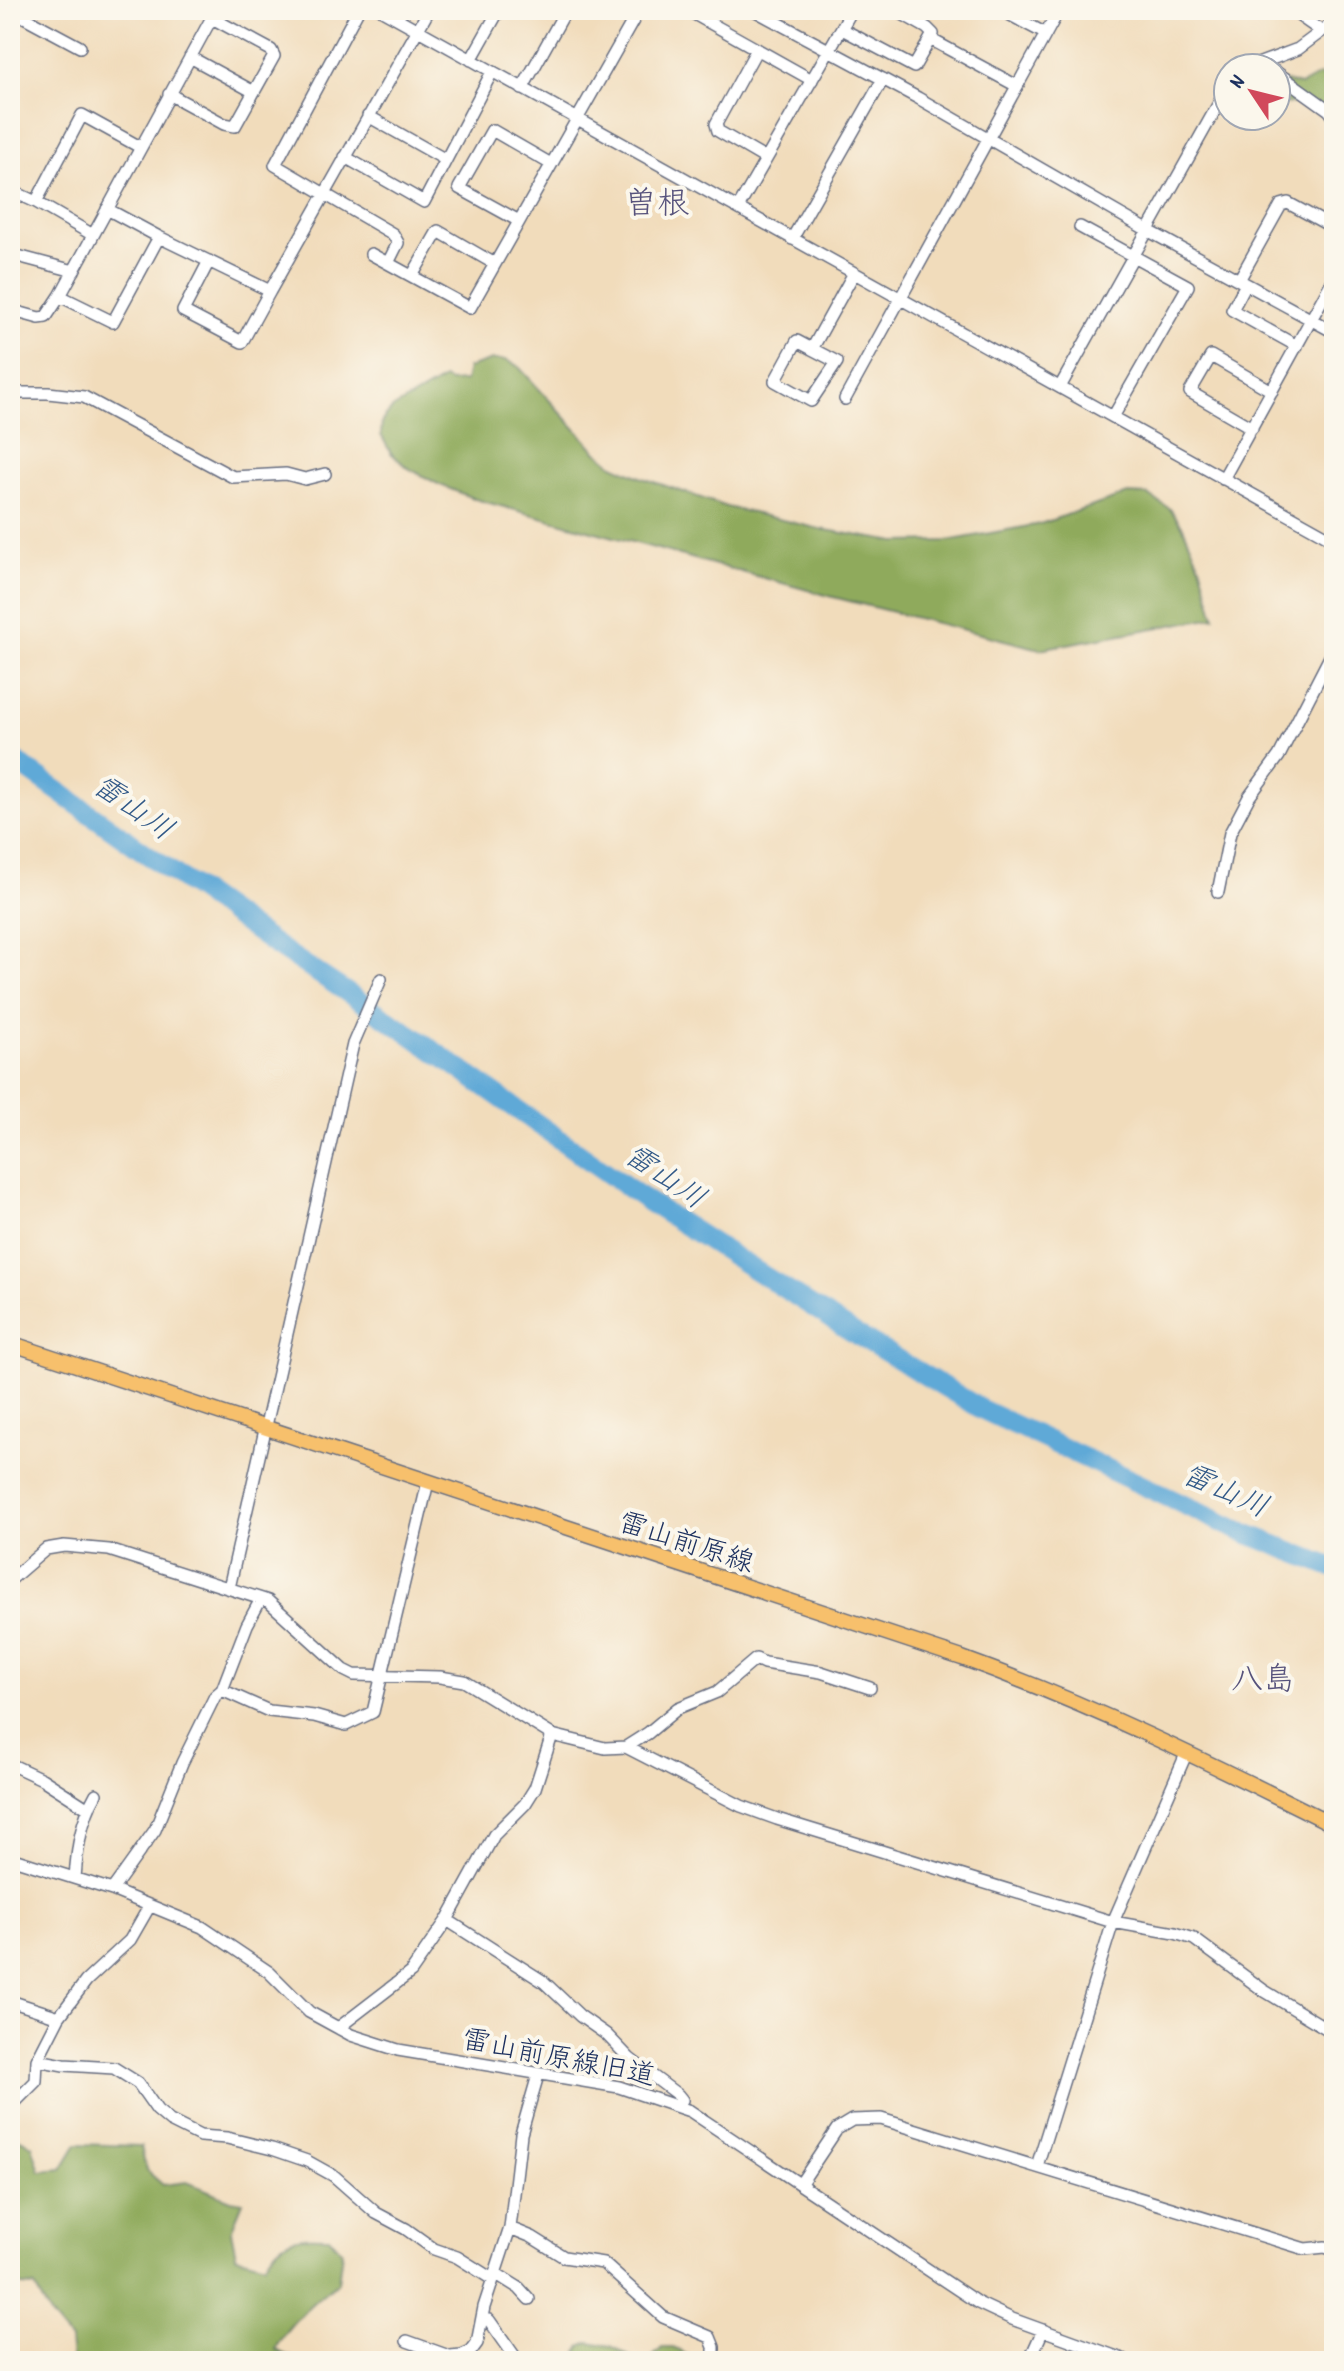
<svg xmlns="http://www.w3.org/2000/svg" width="1344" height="2371" font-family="Dekko,'Klee One',sans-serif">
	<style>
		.forest { fill: #8faa5c; stroke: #556c5d; stroke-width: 2 }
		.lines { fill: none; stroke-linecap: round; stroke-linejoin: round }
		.river { stroke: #5fa9d7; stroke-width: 20 }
		.minor-casing { stroke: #666c7f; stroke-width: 14 }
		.major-casing { stroke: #666c7f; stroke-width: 17 }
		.minor { stroke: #fff; stroke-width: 11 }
		.major { stroke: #f7c06c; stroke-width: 14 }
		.labels { text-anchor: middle; stroke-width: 8; stroke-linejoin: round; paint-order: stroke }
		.street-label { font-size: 28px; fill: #1b2f5e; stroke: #fbf7ec }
		.water-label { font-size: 30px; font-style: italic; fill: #335a88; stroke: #fbf7ec }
		.quarter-label { font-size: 32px; fill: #57537c; stroke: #fbf7ec }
	</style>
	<rect width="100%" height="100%" fill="#fbf7ec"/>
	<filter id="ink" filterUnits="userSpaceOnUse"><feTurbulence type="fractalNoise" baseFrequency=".0125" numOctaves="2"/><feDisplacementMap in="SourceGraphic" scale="16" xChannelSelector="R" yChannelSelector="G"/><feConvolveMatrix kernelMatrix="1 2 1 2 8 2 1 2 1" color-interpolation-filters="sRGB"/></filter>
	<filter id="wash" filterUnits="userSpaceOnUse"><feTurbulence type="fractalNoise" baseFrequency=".006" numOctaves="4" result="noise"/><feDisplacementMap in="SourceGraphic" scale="32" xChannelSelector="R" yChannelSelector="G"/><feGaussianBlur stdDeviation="1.8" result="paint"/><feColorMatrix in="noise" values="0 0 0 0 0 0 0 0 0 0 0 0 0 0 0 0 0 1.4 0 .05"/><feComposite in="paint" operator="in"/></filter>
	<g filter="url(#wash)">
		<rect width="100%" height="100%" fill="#f1dcbb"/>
		<path class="forest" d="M1319,75L1334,78V109L1321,106L1313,109L1298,103L1276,104V80L1301,85Z
			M492,360H506L518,366L596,451L613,465L640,477L727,507L820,529L896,542L947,541L1040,524L1128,494L1148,495L1170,509L1183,527L1201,568L1215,617L1040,649L833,597L475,499L438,484L408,468L391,453L381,435L382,421L392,409L444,379L450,382L465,381L468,368Z
			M10,2134L32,2145L40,2171L62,2169L77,2144L141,2146L146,2170L163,2185L187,2182L231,2200L243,2202L231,2231L236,2256L265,2264C283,2235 297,2236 329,2237L342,2252L338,2282C318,2297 284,2327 275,2350L300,2361H72L70,2340L51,2317L35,2287L10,2285Z
			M589,2342L611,2346L638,2361H573L581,2346Z
			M662,2348H673L700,2361H648Z"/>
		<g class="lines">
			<path class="river" d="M10,757L278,947L410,1034L647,1201L852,1332L983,1410L1233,1528L1334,1568"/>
		</g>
	</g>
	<g filter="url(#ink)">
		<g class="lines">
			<g class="minor-casing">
				<path id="minor" d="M11,10L80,47
					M358,10L275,165L393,234L398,243L388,263
					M382,10L1334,540
					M687,10L812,80
					M754,10L918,98L1149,231L1334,332
					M1001,10L1046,34
					M1291,10L1321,31
					M842,29L914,67L933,34L927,28L895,10
					M930,39L1017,86
					M757,49L716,124L718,131L766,159
					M190,57L254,92
					M471,60L499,10
					M1247,68L1298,49L1334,22
					M1276,72L1329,110L1334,117
					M522,89L566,10
					M169,94L224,124L235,126L274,56L271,50L212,18
					M368,116L446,160
					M345,157L424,202L492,72
					M10,190L36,202L82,115L140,147
					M36,202L93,235
					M738,208L852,10
					M519,221L459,188L492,130L551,164
					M1080,227L1188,286L1113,417
					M159,237L270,291L242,342L183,311L209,261
					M792,239L883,79
					M10,254L74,271
					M371,254L470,308L639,10
					M412,276L438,231L495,264
					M1239,280L1281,205L1288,203L1334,228
					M1246,284L1232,310L1297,346
					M270,291L429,10
					M60,296L113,322L159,237L107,209
					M10,310L39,318L46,317L60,296L216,10
					M812,349L837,362L811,401L775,381L797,341L812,349L854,273
					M1060,387L1228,87
					M10,393H48L84,397L233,477L286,474L305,479L325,474
					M845,399L1059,10
					M1252,428L1190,392L1211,356L1272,391
					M1223,479L1334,278
					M1218,892L1230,833L1249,797L1279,756L1334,649
					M1329,1532L1334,1522
					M10,1580L46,1549L64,1546L109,1550L268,1601L344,1670L354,1675L440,1677L464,1681L552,1735L605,1748L626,1747L648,1733L678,1708L717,1692L756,1659L764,1663L821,1672L870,1688
					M229,1588L353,1044L381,979
					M222,1690L247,1625L261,1599
					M626,1747L741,1806L777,1819L1113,1922L1175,1933L1194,1939L1263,1990L1334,2033
					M10,1764L42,1779L87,1808
					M10,1858L112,1890L202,1927L269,1972L309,2012L351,2035L398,2050L619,2087L690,2111L978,2303L1012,2319L1128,2361
					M75,1878C77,1849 81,1820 96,1794
					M112,1890L155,1830L182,1763L215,1696L222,1690L269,1711L314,1716L346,1725L373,1712L428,1482
					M447,1920L544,1982L580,2016L607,2035L630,2059L678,2095L682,2100L679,2105
					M10,2001L59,2017
					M340,2029L342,2025L411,1972L447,1920L494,1835L525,1804L535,1788L552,1735
					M37,2060L64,2065L114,2068L138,2083L157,2110L170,2121L200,2136L227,2138L272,2149L307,2161L334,2176L376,2213L406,2229L434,2249L457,2257L492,2279
					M10,2107L36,2081L37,2060L59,2017L86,1981L130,1940L149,1907
					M1037,2166L1113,1922L1187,1752
					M801,2183L837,2129L852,2120L881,2119L1305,2249L1325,2247L1334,2250
					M510,2228L532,2237L564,2257L603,2263L663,2317L710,2337L714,2347V2361
					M495,2273L519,2288L529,2299
					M483,2320H489L518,2361
					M407,2341L449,2356L462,2355L471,2351L477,2343L484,2307L510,2228L521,2134L538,2075
					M1029,2361L1043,2330"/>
			</g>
			<g class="major-casing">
				<path id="major" d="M10,1343L962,1658C1090,1704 1212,1764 1334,1825"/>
			</g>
			<use href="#minor" class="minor"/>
			<use href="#major" class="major"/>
		</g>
	</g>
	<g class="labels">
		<g class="street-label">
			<text transform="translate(687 1541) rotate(18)" y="10">雷山前原線</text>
			<text transform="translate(559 2056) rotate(11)" y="10">雷山前原線旧道</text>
		</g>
		<g class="water-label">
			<text transform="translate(134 807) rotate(35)" y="10">雷山川</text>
			<text transform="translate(666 1176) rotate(34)" y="10">雷山川</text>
			<text transform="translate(1226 1490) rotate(24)" y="10">雷山川</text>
		</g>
		<g class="quarter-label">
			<text x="657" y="213">曽根</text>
			<text x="1263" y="1689">八島</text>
		</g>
	</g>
	<rect width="1344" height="2371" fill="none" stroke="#fbf7ec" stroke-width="40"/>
	<g transform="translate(1252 92) rotate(305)"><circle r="38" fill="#fbf7ec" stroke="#a1a7b3" stroke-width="2"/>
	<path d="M0-6L14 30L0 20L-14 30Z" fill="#d1495b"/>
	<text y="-12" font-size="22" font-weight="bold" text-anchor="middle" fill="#1b2f5e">N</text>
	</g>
</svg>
